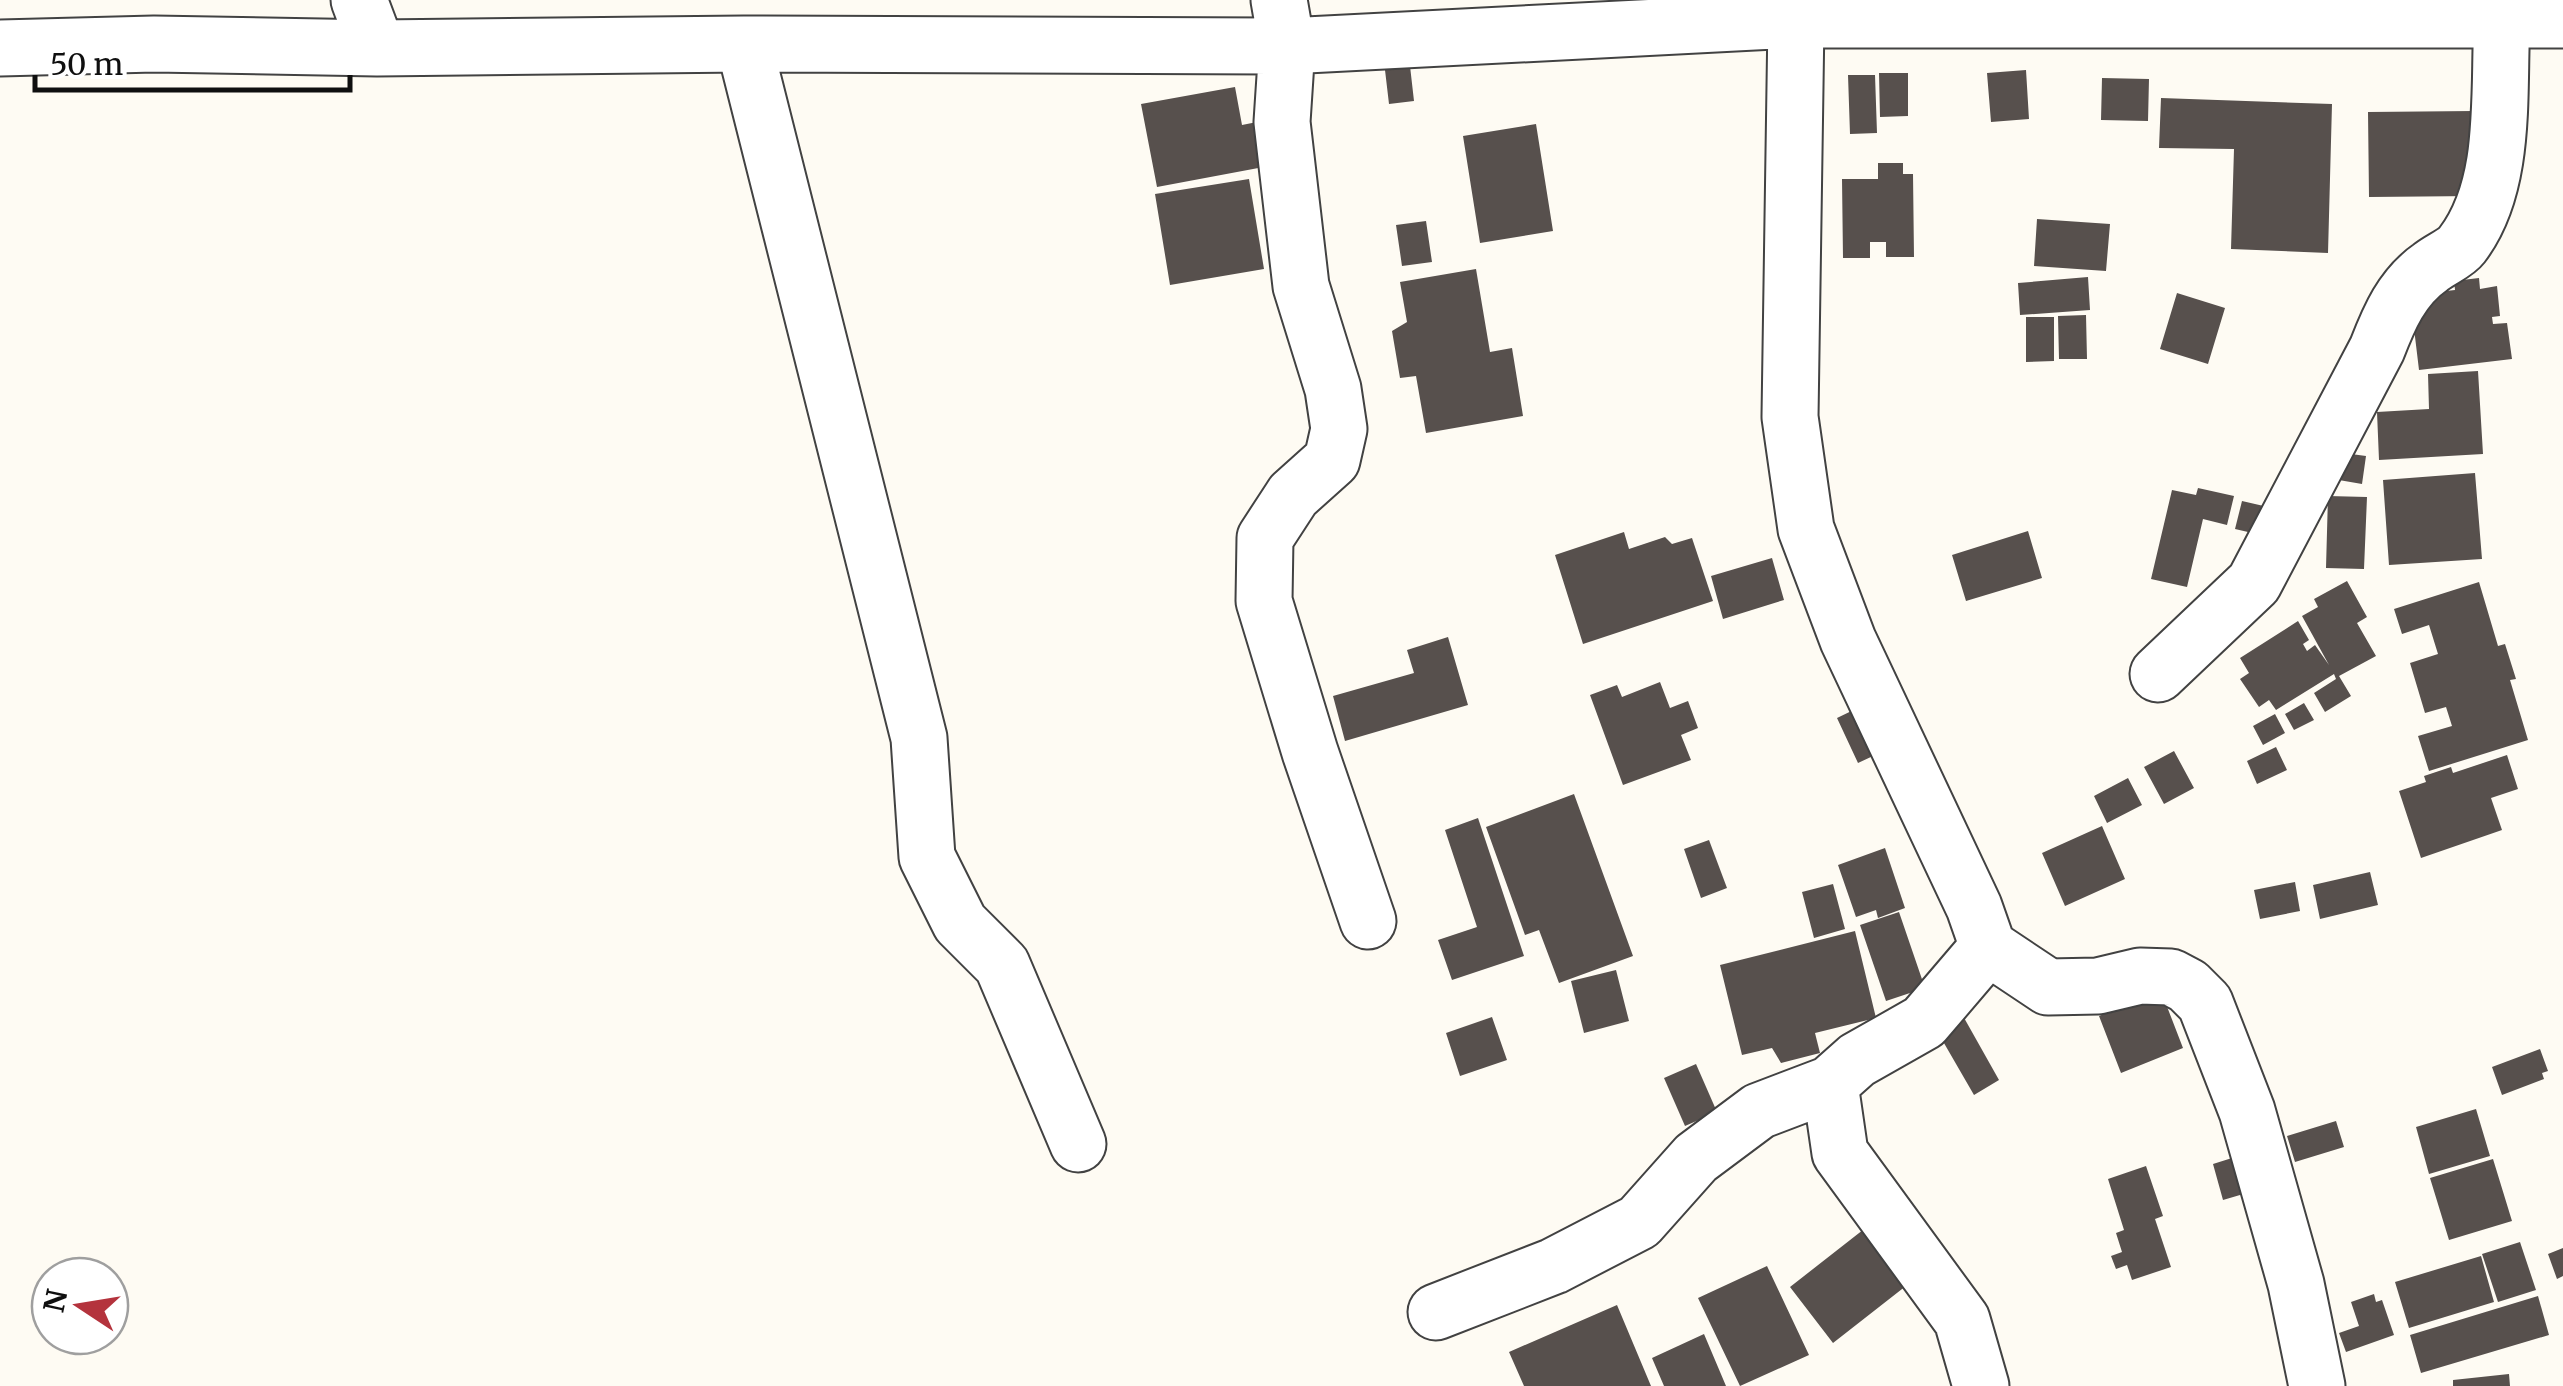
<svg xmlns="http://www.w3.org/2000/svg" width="2563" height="1386" font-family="Merriweather,serif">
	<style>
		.building { fill: #57504d }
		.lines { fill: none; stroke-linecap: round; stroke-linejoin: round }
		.minor-casing { stroke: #424242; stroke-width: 59 }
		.minor { stroke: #fff; stroke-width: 55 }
	</style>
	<rect width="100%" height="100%" fill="#fefbf3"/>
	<path class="building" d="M1410,66L1414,101L1389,104L1385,70Z
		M2026,70L2029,119L1991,122L1987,73Z
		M1879,73H1908V116L1880,117Z
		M1848,75H1875L1877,133L1850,134Z
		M2102,78L2149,79L2148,121L2101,120Z
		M1235,87L1242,125L1262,121L1269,166L1157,187L1141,104Z
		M2161,98L2332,104L2328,253L2231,249L2234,149L2159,148Z
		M2474,111L2475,196L2369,197L2368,112Z
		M1536,124L1553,231L1480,243L1463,136Z
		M1878,163H1903V174H1913L1914,257H1886V242H1870V258H1843L1842,179H1878Z
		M1249,179L1264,269L1170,285L1155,194Z
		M2037,219L2110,224L2106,271L2034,266Z
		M1426,221L1432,262L1402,266L1396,225Z
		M1476,269L1490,352L1512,348L1523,416L1426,433L1416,376L1400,378L1392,331L1407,322L1400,282Z
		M2088,277L2090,310L2020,315L2018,283Z
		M2479,278L2480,289L2497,286L2500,316L2492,317L2493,324L2507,323L2512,359L2419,370L2410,295L2455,290L2454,281Z
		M2177,293L2225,308L2208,364L2160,349Z
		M2086,315L2087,359H2059L2058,316Z
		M2026,317H2054V361L2026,362Z
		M2478,371L2483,454L2379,460L2377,412L2429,409L2428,374Z
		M2336,452L2366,456L2362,484L2333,479Z
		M2475,473L2482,559L2389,565L2383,480Z
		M2198,488L2234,496L2227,525L2203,519L2187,587L2151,579L2172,490L2196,495Z
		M2328,496L2367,497L2364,569L2326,568Z
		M2242,501L2268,507L2261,535L2235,529Z
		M2028,531L2042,578L1966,601L1952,555Z
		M1624,532L1629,549L1665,537L1672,544L1692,538L1713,601L1583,644L1555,555Z
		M1772,558L1784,600L1723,619L1711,576Z
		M2347,581L2367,617L2357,623L2376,656L2339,676L2351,696L2325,712L2314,693L2336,679L2334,674L2276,710L2269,700L2259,707L2240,679L2249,673L2240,658L2298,621L2309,640L2303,644L2307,651L2315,645L2329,665L2302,616L2318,607L2314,599Z
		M2479,582L2498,646L2505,644L2516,679L2510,680L2528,740L2429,771L2418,736L2452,726L2446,707L2425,713L2410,663L2438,654L2429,625L2402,634L2394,609Z
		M1448,637L1468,705L1345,741L1333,696L1414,673L1407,650Z
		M1660,682L1670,708L1688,701L1698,728L1681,735L1691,760L1623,785L1590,695L1617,685L1622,697Z
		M2304,703L2314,720L2294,730L2285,714Z
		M1866,704L1888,749L1858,763L1837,718Z
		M2275,714L2285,733L2263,745L2253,726Z
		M2276,747L2287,770L2257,784L2247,761Z
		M2174,751L2194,788L2164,804L2144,767Z
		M2507,755L2518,789L2491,798L2502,830L2421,858L2399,791L2426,782L2424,776L2451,767L2453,773Z
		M2128,778L2142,805L2107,823L2094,796Z
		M1574,794L1633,956L1559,983L1539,930L1525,935L1486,827Z
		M1478,818L1524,956L1452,980L1438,940L1477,927L1445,830Z
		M2102,826L2125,879L2065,906L2042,853Z
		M1709,840L1727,888L1701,898L1684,849Z
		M1885,848L1905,908L1878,918L1876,910L1856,917L1838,865Z
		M2370,872L2378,905L2320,919L2313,885Z
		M2295,882L2300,911L2260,919L2254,890Z
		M1833,884L1845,929L1814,938L1802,892Z
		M1899,912L1925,988L1886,1001L1860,925Z
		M1855,931L1876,1018L1815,1033L1820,1053L1781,1063L1772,1048L1742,1055L1720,965Z
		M1616,970L1629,1021L1584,1033L1571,981Z
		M2161,991L2183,1048L2121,1073L2099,1016Z
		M1963,1016L1999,1080L1974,1095L1937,1031Z
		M1492,1017L1507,1060L1460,1076L1446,1033Z
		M2540,1049L2548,1071L2542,1073L2544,1079L2502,1095L2492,1067Z
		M1696,1064L1717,1112L1685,1126L1664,1078Z
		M2476,1109L2490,1156L2429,1174L2416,1127Z
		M2336,1121L2344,1147L2295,1162L2287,1136Z
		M2244,1143L2257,1190L2223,1200L2213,1164L2232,1158L2228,1147Z
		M2493,1159L2512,1221L2449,1240L2430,1178Z
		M2146,1166L2163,1216L2155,1219L2171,1267L2132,1280L2127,1265L2116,1269L2111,1256L2122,1252L2116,1233L2124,1230L2108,1179Z
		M1868,1226L1911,1282L1833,1343L1790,1287Z
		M2520,1242L2536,1290L2498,1302L2482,1254Z
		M2563,1248V1276L2557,1279L2548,1254Z
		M2481,1256L2494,1302L2409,1328L2395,1282Z
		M1767,1266L1809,1355L1740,1386L1698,1298Z
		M2374,1294L2376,1302L2382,1300L2394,1335L2346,1352L2339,1333L2359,1326L2351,1302Z
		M2538,1296L2549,1335L2421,1373L2410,1335Z
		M1617,1305L1651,1386H1524L1509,1352Z
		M1704,1334L1726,1386H1664L1652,1358Z
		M2509,1374L2510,1386H2453V1380Z"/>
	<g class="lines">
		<g class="minor-casing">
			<path id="minor" d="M359,0L377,48
				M1279,0L1287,46L1282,122L1301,286L1333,389L1339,429L1332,460L1293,495L1265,538L1264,601L1310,752L1368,921
				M1796,20L1790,417L1806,529L1848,640L1974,907L1988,947L1924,1022L1857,1060L1830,1084L1840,1153L1962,1320L1981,1386
				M744,44L919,738L927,857L960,923L1002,965L1078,1144
				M0,48L154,44L377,48L744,44L1287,46L1796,20H2563
				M2158,674L2254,583L2377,349C2389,318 2402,287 2431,267C2441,259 2455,254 2462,245C2508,185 2498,92 2502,20
				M1988,947L2048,987L2098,986L2140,976L2171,977L2188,986L2205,1003L2247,1111L2296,1284L2317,1386
				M1436,1312L1554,1266L1639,1222L1696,1158L1759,1111L1830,1084"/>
		</g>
		<use href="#minor" class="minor"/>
	</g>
	<g transform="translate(80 1306) rotate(282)"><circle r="48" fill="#ffffff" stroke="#9f9f9f" stroke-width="2.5"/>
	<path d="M0-8L18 38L0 25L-18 38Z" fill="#b4333d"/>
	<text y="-15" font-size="28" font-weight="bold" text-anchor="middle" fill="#0f0f0f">N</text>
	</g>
	<path d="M35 75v15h315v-15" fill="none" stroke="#0f0f0f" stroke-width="5"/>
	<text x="50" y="75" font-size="30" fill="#0f0f0f" stroke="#ffffff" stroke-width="8" paint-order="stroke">50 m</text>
</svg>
